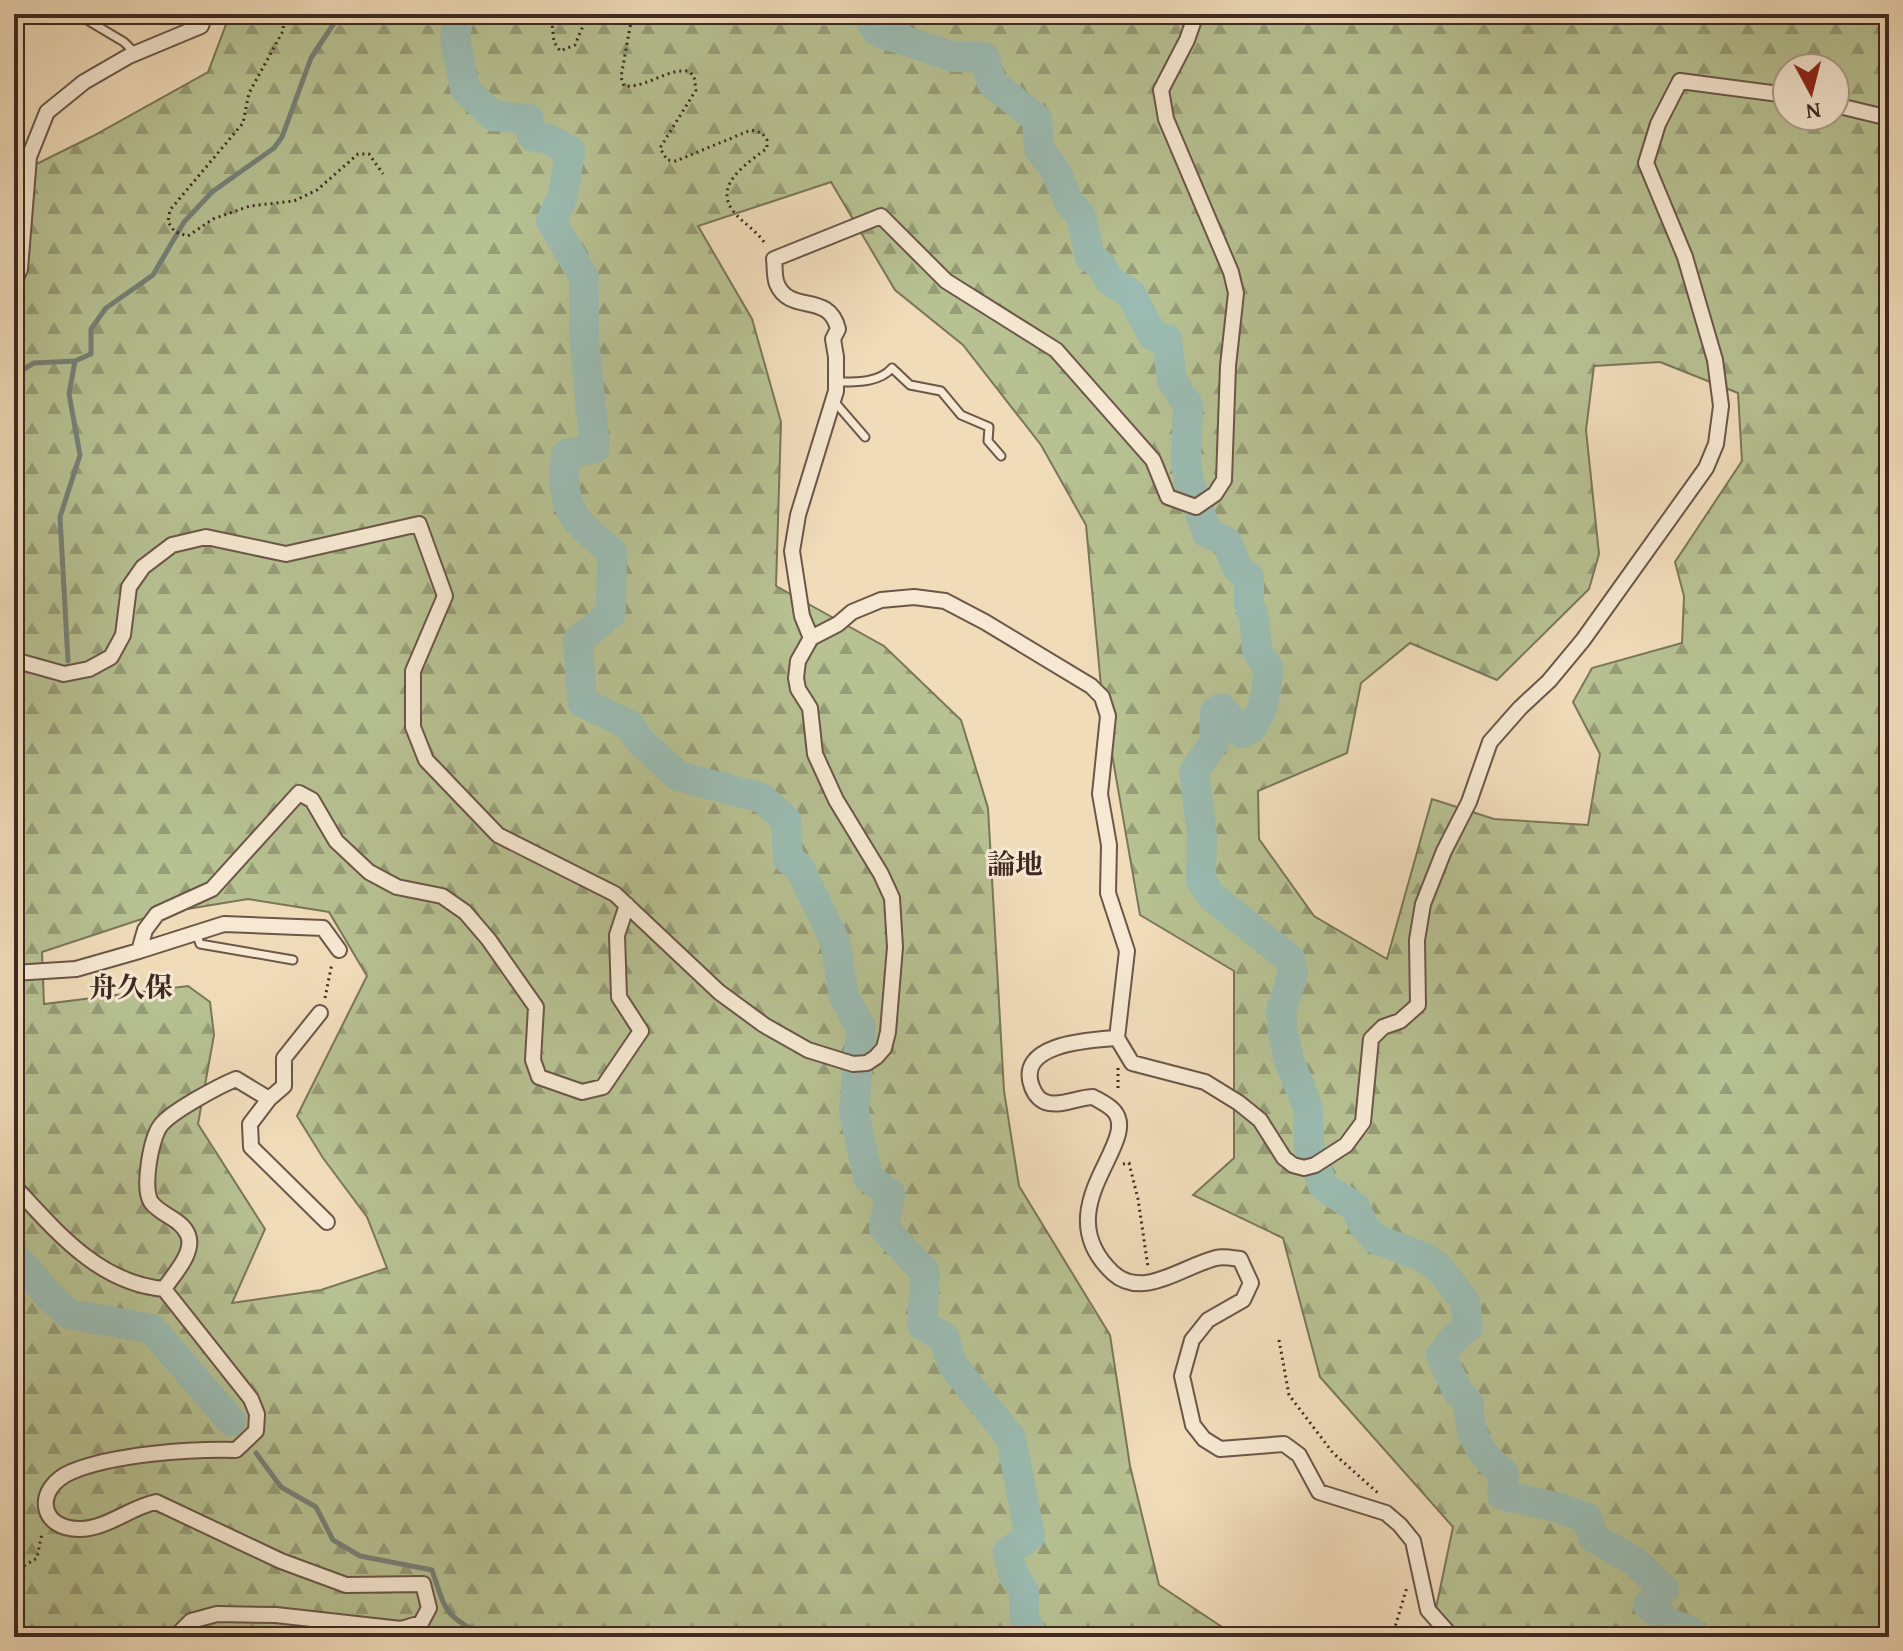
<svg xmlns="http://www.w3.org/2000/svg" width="1903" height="1651" font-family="'Gentium Book Plus','Noto Serif JP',serif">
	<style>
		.forest { fill: url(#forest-firs); stroke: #7a765a; stroke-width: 2; fill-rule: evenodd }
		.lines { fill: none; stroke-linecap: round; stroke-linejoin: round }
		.stream { stroke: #768179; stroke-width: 5 }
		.river { stroke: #9bbbb2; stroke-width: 30 }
		.service-casing { stroke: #6b5649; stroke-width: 11 }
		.minor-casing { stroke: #6b5649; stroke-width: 18 }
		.path { stroke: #3e2a23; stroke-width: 3; stroke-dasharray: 2 4; stroke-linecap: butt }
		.service { stroke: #f6e8d2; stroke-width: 7 }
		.minor { stroke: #f6e8d2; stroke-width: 14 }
		.labels { text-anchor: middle; stroke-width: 6; stroke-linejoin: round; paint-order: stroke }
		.neighbourhood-label { font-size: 28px; font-weight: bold; fill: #3e2a23; stroke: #f6e8d2 }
	</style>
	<defs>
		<pattern id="forest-firs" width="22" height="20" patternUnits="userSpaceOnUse" patternTransform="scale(2)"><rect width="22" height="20" fill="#b7c192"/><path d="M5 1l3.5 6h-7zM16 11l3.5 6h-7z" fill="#969d77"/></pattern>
	</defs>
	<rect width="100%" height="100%" fill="#f1dcba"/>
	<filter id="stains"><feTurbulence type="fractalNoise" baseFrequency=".0025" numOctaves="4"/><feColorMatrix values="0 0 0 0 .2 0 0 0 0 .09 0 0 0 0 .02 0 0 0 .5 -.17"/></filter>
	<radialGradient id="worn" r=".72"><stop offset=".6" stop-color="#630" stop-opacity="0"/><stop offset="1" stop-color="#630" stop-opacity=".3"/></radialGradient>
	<path class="forest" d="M230,14H1838L1839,16L1889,14V1637H1430L1453,1527L1320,1377L1283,1238L1193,1195L1234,1158V971L1140,915L1102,697L1086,525L1041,445L963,345L895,290L831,182L698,226L752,319L781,422L776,586L884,646L961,720L988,808L1004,1091L1019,1186L1110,1335L1130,1466L1159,1585L1237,1637H14V175L93,136L208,72ZM1787,68H1835V116H1787ZM1660,362L1738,393L1742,461L1675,562L1684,596L1682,643L1592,668L1573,702L1600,754L1588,825L1494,819L1432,799L1387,959L1314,916L1259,839L1258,791L1347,753L1361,683L1410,643L1497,680L1589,589L1599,554L1586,430L1594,366ZM248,899L329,912L367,976L297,1116L323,1158L367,1217L387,1268L321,1290L232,1303L265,1229L198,1124L214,1035L210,1002L188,986L44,1004L42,952L157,914Z"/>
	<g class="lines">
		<path class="stream" d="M14,375L34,363L75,361L91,354V329L106,308L153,275L184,222L212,192L274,148L282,137L311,58L340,14
			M68,661L60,517L80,455L69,394L75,361
			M231,1421L237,1428
			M256,1453L281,1487L316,1507L333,1540L360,1556L432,1570C447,1615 444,1614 486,1637"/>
		<path class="river" d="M459,14L455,39L465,89L493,116L529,119L532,136L548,139L570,151L563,196L551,221L584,277V338L595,448L567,454C561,472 564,500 575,517C583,530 601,541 612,552L611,613L578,641L582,702L629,725L640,741L678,776L762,798L786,820L788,859L799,867L835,941L844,996L861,1028L854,1112L868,1177L890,1194L884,1228L925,1272L922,1325L944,1337L952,1364L1011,1438L1030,1536L1008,1552L1013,1573L1024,1591V1616L1033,1637
			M871,14L870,20L878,32L954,57H984L992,83L1037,119L1039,149L1055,170L1069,202L1081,216L1090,257L1101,265L1109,280L1131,294L1153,336L1167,339L1172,381L1188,405L1186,462L1189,482L1207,533L1226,541L1238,569L1249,577V603L1254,618L1257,651L1268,667L1267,687L1262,709L1252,728L1242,733L1221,708L1215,712L1214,742L1194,772L1202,834L1201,880L1211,896L1290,959L1293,974L1281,1011L1283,1033L1289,1060L1308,1108L1309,1147L1323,1186L1355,1207L1364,1226L1376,1239L1425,1258L1439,1268L1465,1301L1468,1327L1454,1338L1441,1355L1458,1392L1469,1404C1468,1435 1481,1455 1504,1474L1502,1495L1556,1507L1587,1518L1594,1538L1634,1561L1664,1589L1648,1605L1671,1624L1689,1630L1696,1637
			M14,1255L51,1298L69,1314L152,1329L231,1421"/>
		<g class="service-casing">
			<path id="service" d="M77,14L124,42L136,54
				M837,382C856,382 879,383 892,368L910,385L941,391L961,415L989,427L988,441L1001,456
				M833,400L865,437
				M196,933L200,944L293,960"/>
		</g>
		<g class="minor-casing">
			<path id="minor" d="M1835,105L1889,118
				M14,282L20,269L29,157L47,112L84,82L129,56L201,26L205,14
				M811,638L802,616L792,551L798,515L836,391V357L833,339L838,329C829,291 790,315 777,284C774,277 775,266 774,259L881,216L946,281L1056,350L1153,460L1168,497L1196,507L1215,494L1224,480L1228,366L1236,293L1231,272L1166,119L1161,90L1187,40L1196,14
				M14,660L64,674L89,669L111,657L123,635L129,587L143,567L172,545L206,537L286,554L419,524L445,596L413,671V727L426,760L498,835L615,894L719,992L764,1025L808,1050L853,1064L867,1063L876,1057L884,1048L888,1032L895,947L892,898L881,874L836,800L815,754L810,708L798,689L796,678L798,661L811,638L838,624L852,612L881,600L914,597L945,601L985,622L1091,686L1102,697L1108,716L1100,794L1109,845L1108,893L1127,951L1117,1038
				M139,951L224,924L323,928L339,950
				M14,973L76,969L139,951L145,930L157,914L212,889L299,793L312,800L336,841L369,872L397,887L442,896L465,912L489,940L536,1007L533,1060L539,1077L582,1092L603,1087L641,1031L619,997L617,935L627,905
				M269,1099L250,1124L251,1147L327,1222
				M14,1186C56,1231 98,1283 164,1289L251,1399L257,1414L256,1431L236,1450C190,1449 113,1454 71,1472C34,1488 38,1530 81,1529C108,1528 131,1507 156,1502L281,1561L346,1585L423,1584L429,1608L421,1623L401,1629L276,1615L217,1614L191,1621L175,1637
				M164,1289C173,1275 195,1253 188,1235C182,1219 160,1215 151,1202C142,1188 151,1137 161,1125C172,1111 219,1086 236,1079L269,1099L284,1086V1058L320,1013
				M1452,1637L1428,1610L1413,1541L1400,1525L1386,1513L1319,1492L1299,1455L1284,1444L1220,1449L1204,1439L1193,1425L1182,1376L1192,1340L1208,1320L1243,1300L1251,1283L1240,1259C1232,1258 1223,1256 1216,1258C1183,1266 1143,1300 1113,1273C1044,1208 1142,1143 1114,1111C1109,1105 1100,1101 1093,1097C1079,1097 1063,1106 1049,1103C1041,1102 1035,1095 1032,1087C1015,1043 1091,1040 1117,1038L1132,1063L1205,1082L1239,1103L1260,1120L1284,1158L1293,1165L1304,1168L1315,1165L1346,1145L1363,1122L1371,1039L1383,1027L1400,1021L1418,1005L1417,940L1423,904L1444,851L1469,802L1490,742L1520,708L1549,681L1583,640L1706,468L1716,444L1721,406L1715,360L1685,257L1646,163L1658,124L1680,81L1787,95"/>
		</g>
		<path class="path" d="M284,14L283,31L249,93L243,123L170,210L168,222L175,232L188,236L213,219L250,206L294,201L317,190L358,154H369L383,174
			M551,14L554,42L560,51L575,45L588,14
			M630,14L632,16L621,77L624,86C647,88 665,69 688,71L694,76L696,90L660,148L667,160L676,161L751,130L762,133L767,140V148C751,161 715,182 731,208C740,222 757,230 766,245
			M14,133L23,127
			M325,998L332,963
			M1118,1068V1092
			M1123,1164L1129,1163L1138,1199L1148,1267
			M1279,1340L1289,1395L1333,1453L1378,1493
			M14,1581L24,1566L37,1558L42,1533
			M1392,1637L1407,1587"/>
		<use href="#service" class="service"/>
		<use href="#minor" class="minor"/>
	</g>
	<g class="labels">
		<g class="neighbourhood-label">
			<text x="1015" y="874">論地</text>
			<text x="131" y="997">舟久保</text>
		</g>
	</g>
	<rect width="1903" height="1651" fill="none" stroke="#f1dcba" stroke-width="48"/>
	<rect x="16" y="16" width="1871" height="1619" fill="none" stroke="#3e2a23" stroke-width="4"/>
	<rect x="24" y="24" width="1855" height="1603" fill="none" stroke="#3e2a23" stroke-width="2"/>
	<g transform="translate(1811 92) rotate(173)"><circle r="38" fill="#f6e8d2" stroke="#ac9c8c" stroke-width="2"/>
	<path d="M0-6L14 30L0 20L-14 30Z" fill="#8f2418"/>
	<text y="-12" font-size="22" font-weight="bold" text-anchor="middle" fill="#3e2a23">N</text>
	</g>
	<rect width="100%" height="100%" filter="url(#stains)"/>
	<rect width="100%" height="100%" fill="url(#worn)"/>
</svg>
